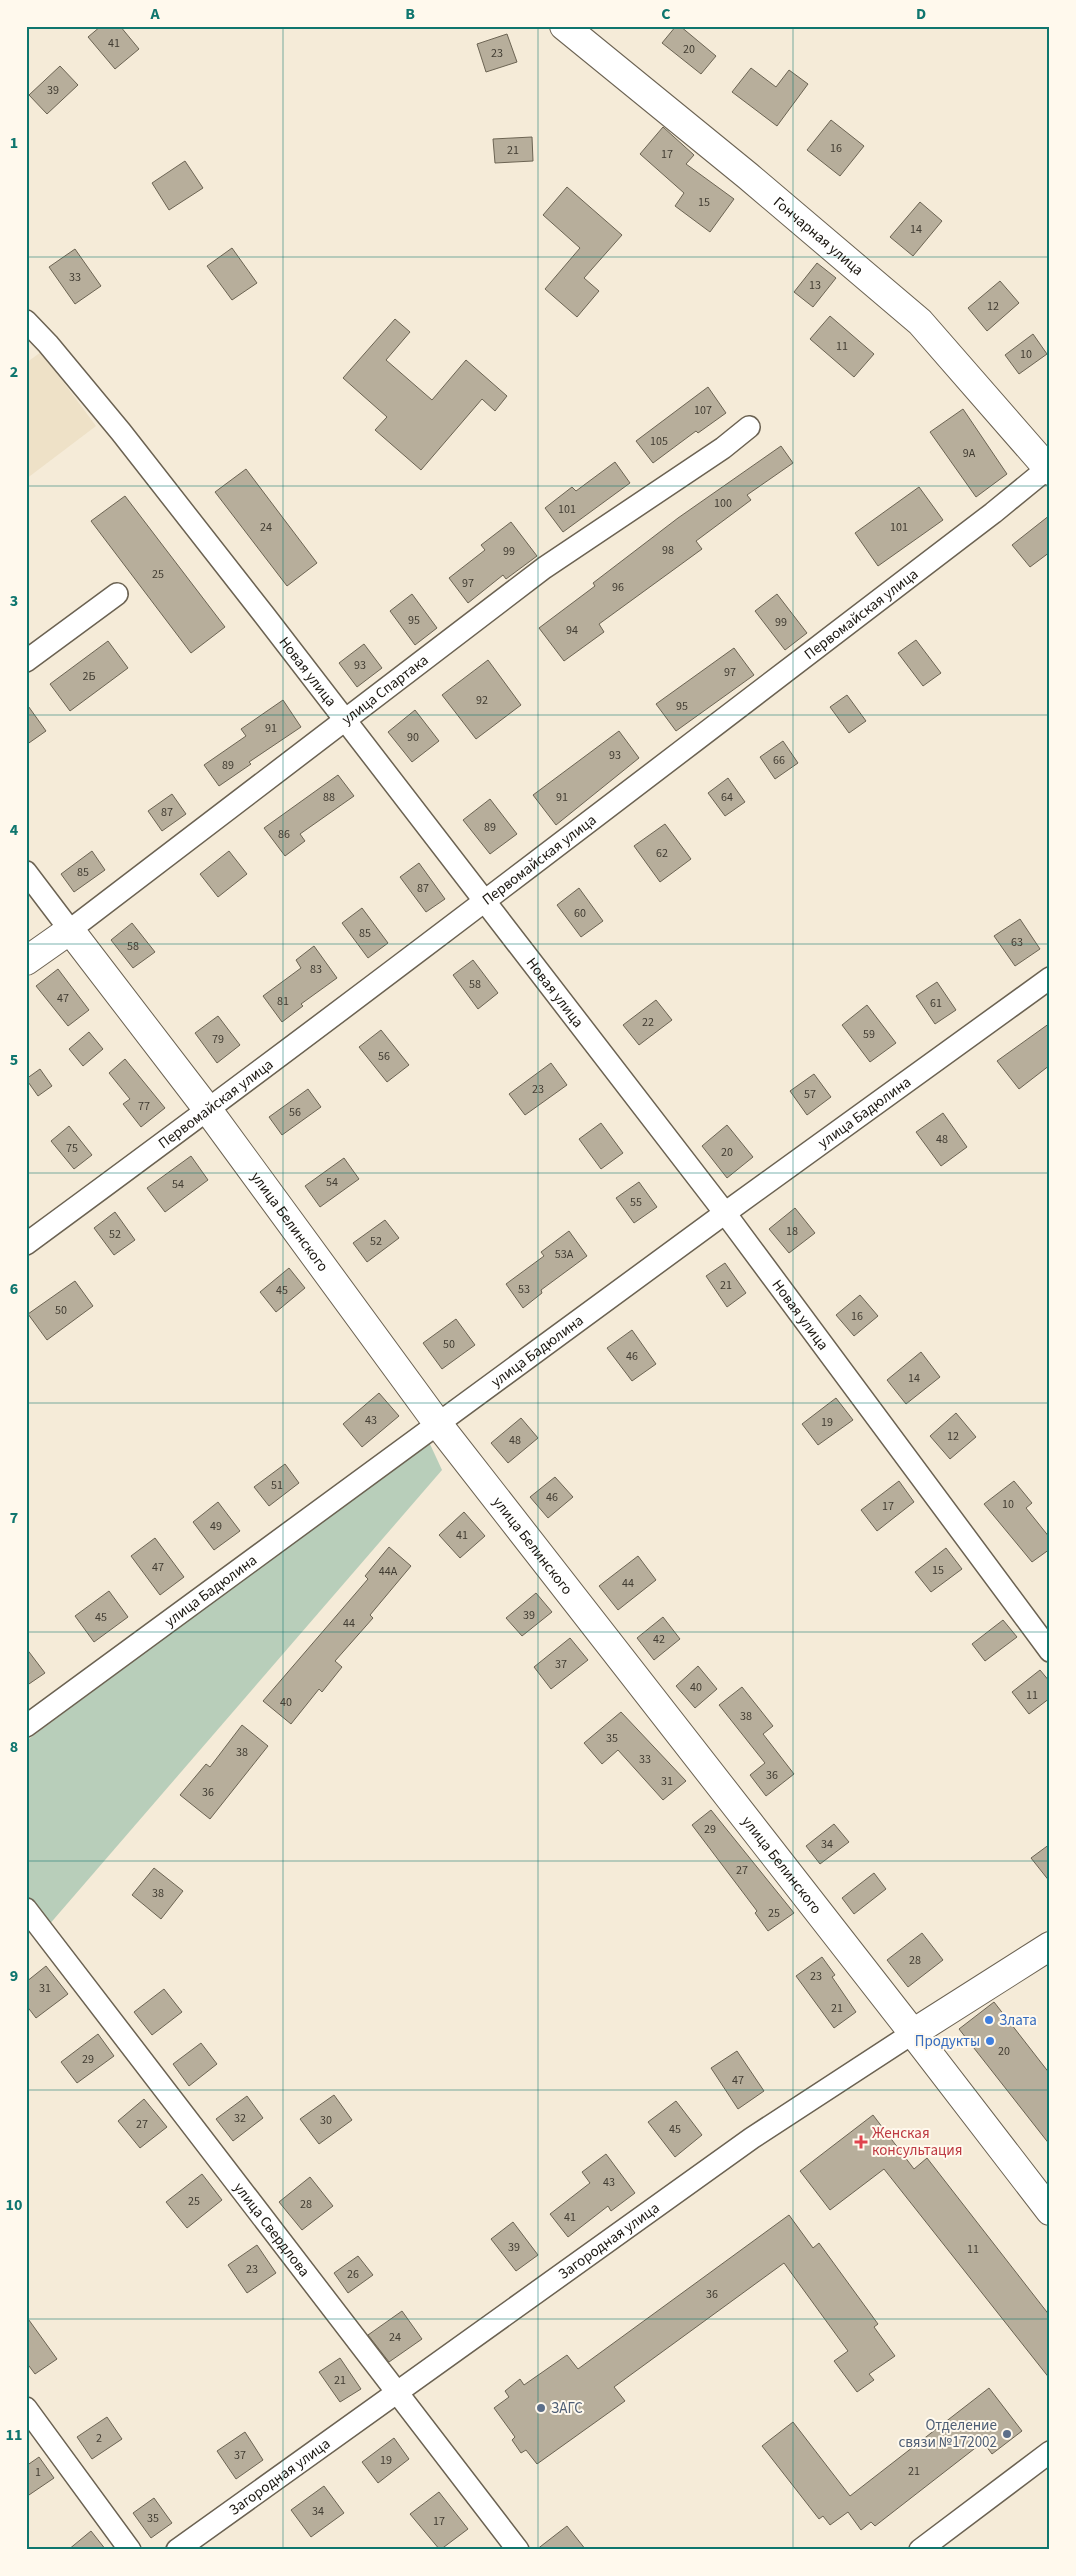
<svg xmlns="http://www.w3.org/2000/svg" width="1076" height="2576" font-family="'Source Sans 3',sans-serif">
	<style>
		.built { fill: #eee1c7 }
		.green { fill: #b8ceba }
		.building { fill: #b7ae9b; stroke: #6c6453 }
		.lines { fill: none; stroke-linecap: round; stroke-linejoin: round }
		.street-casing { stroke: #6b6252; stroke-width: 24 }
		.secondary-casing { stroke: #6b6252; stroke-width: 30 }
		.street { stroke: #fff; stroke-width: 21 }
		.secondary { stroke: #fff; stroke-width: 28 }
		.grid { fill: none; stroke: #0f766e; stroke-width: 1; stroke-opacity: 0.55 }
		.shop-dot { fill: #3f7fe0; stroke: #fff9ed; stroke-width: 2 }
		.health-dot { fill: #e0444e; stroke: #fff9ed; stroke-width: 2 }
		.service-dot { fill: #5c6f8a; stroke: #fff9ed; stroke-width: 2 }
		.labels { text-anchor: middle; stroke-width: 4; stroke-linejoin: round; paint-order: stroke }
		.number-label { font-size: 12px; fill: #423d33 }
		.street-label { font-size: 15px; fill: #1b1710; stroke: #fff9ed }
		.shop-label { font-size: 15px; fill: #366cbe; stroke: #fff9ed; text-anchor: start }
		.health-label { font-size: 15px; fill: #be3a42; stroke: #fff9ed; text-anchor: start }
		.service-label { font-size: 15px; fill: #4e5e75; stroke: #fff9ed; text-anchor: start }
		.neatline { fill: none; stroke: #0f766e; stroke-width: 2 }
		.grid-label { font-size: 16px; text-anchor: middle; font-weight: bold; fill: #0f766e }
	</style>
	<rect width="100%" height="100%" fill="#f5ebd8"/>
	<path class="built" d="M41,352L96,426L26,479V363Z"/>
	<path class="green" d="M429,1442L442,1470L48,1926L26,1896V1741Z"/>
	<path class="building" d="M101,26H120L139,49L115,69L88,37Z
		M676,26H680L716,56L701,74L662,43Z
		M507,34L517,62L486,72L477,44Z
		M60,66L78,85L47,114L29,95Z
		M751,68L776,87L789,70L808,84L777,126L732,92Z
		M831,120L864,146L840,176L807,150Z
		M663,127L694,155L686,164L734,199L710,232L675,206L684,193L640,154Z
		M532,137L533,161L495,163L493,139Z
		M185,161L203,188L169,210L152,183Z
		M567,187L622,235L584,278L599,291L577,317L545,289L580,248L543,215Z
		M920,202L942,221L913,256L890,237Z
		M232,248L257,283L232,300L207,266Z
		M75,249L101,286L75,304L49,267Z
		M817,263L836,278L813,307L794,292Z
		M1000,281L1019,303L987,331L968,308Z
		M830,316L874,354L854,377L810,339Z
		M395,319L410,332L386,360L432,400L466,360L507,396L495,411L482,399L421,470L375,430L387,417L343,378Z
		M1033,334L1047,354L1019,374L1005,355Z
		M708,387L726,413L698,433L696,431L653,463L636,441Z
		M963,409L1007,474L976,497L930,432Z
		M781,446L793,463L747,495L751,500L696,541L702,549L599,624L604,632L564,661L539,628L595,586L593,583L678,518Z
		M615,462L630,483L563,532L545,508L572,487L576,491Z
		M246,469L317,563L287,586L215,492Z
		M919,487L943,520L878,566L855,533Z
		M125,496L225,627L191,653L91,521Z
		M1050,515V552L1030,567L1012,545Z
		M511,522L537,556L506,579L503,575L468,603L449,578L485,550L481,545Z
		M412,594L437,628L415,645L390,611Z
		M777,594L807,633L785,650L755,611Z
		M916,640L941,673L923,686L898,653Z
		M108,641L128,668L70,711L50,684Z
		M364,644L382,668L357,687L339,663Z
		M734,648L754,675L676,731L656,704Z
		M488,660L521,705L476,739L442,695Z
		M847,695L866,721L849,733L830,707Z
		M283,700L301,727L249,762L251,764L219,786L204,765L246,736L241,729Z
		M26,703L46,731L26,745Z
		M415,710L439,741L412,762L388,732Z
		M619,731L639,758L556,825L533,795Z
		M783,741L798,763L775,779L760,757Z
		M338,775L354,796L300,834L305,841L285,856L264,828Z
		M728,778L745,802L725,816L708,793Z
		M172,794L186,814L162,831L148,811Z
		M490,799L517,834L490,854L463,820Z
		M665,824L691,859L660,882L634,846Z
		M92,851L105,870L74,892L61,874Z
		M229,851L247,874L218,897L200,874Z
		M419,863L445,899L426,912L400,877Z
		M579,888L603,921L581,937L557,905Z
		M362,908L388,943L368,958L342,923Z
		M1020,919L1040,949L1015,966L994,936Z
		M132,923L155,952L133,968L111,940Z
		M314,946L337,978L301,1004L303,1006L282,1022L263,996L301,968L296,960Z
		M473,960L498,993L478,1009L453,975Z
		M58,969L89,1010L68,1026L36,986Z
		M937,982L956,1010L935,1024L916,996Z
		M656,1000L672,1020L639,1045L623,1025Z
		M867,1005L896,1043L870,1062L842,1025Z
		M218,1016L240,1045L217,1063L195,1033Z
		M1050,1023V1065L1019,1089L997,1061Z
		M381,1030L409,1065L387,1082L359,1047Z
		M89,1032L103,1049L83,1066L69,1049Z
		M125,1059L165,1108L141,1127L123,1104L130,1099L109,1073Z
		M551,1063L567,1085L525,1115L509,1094Z
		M40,1069L52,1086L38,1096L26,1079Z
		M814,1074L831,1097L807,1115L790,1091Z
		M308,1089L321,1107L282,1135L269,1117Z
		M943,1113L967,1147L941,1166L916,1132Z
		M601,1123L623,1153L601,1169L579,1139Z
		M727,1125L753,1157L727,1178L702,1146Z
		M69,1126L92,1155L74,1169L51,1141Z
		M191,1156L208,1180L165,1212L147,1188Z
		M344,1158L359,1179L320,1207L305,1186Z
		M639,1182L657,1207L634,1223L616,1198Z
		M795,1208L815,1233L789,1253L769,1229Z
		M115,1212L135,1240L114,1255L94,1228Z
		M385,1220L399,1238L367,1262L353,1243Z
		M569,1231L587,1256L541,1290L542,1293L523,1308L506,1284L544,1256L541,1252Z
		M725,1263L746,1293L727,1307L706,1276Z
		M289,1268L305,1288L276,1312L260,1292Z
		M75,1281L93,1306L47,1340L28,1314Z
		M860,1295L878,1316L854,1336L836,1315Z
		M456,1319L475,1345L442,1369L423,1343Z
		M632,1330L656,1364L632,1381L607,1348Z
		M921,1352L940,1377L906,1404L887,1380Z
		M379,1393L399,1416L362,1447L343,1424Z
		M836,1398L853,1420L818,1445L802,1424Z
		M956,1413L976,1437L950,1459L930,1436Z
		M521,1418L538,1438L508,1463L491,1443Z
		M285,1464L299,1483L269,1506L254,1487Z
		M555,1477L573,1497L548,1518L530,1497Z
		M899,1481L914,1502L877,1531L861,1510Z
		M1014,1481L1032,1503L1026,1508L1050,1538V1549L1032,1562L984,1504Z
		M218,1502L240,1531L214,1550L193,1522Z
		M464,1512L485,1536L460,1558L439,1535Z
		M155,1538L184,1577L160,1595L131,1556Z
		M389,1547L411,1566L370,1615L373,1618L335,1661L342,1667L322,1692L319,1689L291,1724L263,1701L368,1579L365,1576Z
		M946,1548L962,1569L931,1592L915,1572Z
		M638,1556L656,1580L618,1610L599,1586Z
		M109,1591L128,1617L94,1642L75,1616Z
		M536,1593L552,1612L522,1636L506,1618Z
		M663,1617L680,1639L654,1660L637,1638Z
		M1003,1620L1017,1637L985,1661L972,1644Z
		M570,1638L588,1660L551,1689L534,1667Z
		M26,1648L45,1673L26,1686Z
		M698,1666L717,1689L695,1708L676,1686Z
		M1040,1670L1050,1682V1698L1029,1714L1012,1692Z
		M742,1687L773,1726L763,1734L794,1774L766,1796L750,1775L765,1763L719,1705Z
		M621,1712L686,1781L663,1800L618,1750L602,1764L584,1743Z
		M242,1725L268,1746L210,1819L180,1795L206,1764L210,1767Z
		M711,1810L794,1913L768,1931L755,1913L757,1911L692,1825Z
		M834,1824L849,1842L820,1864L806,1846Z
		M1050,1844V1882L1031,1858Z
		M154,1868L183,1891L161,1919L132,1895Z
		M874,1873L886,1889L854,1914L842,1898Z
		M922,1933L943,1960L908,1987L887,1960Z
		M822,1957L835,1975L832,1977L856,2012L834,2028L796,1976Z
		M46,1966L68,1994L36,2018L26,2005V1982Z
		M164,1989L182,2012L152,2035L134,2012Z
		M994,2002L1050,2074V2145L959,2029Z
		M98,2034L114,2056L77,2083L61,2062Z
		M201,2043L217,2064L189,2086L173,2064Z
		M737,2051L764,2091L738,2109L711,2068Z
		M334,2095L352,2120L319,2144L300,2119Z
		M247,2096L263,2118L233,2141L216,2119Z
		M144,2099L167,2127L140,2148L118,2121Z
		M676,2101L702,2135L675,2157L648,2122Z
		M873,2115L914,2169L927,2158L1050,2316V2379L884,2169L830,2210L800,2171Z
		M606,2154L635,2193L611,2211L608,2206L568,2237L550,2214L590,2183L582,2172Z
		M202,2174L222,2200L187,2228L166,2202Z
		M310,2177L333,2206L302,2230L279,2202Z
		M789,2215L813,2248L819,2243L878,2324L874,2327L895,2356L869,2374L874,2380L857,2392L834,2361L848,2351L784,2263L614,2387L625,2401L537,2464L526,2450L521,2453L512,2440L515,2437L494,2408L509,2397L505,2391L520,2379L524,2385L567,2355L578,2369Z
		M513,2222L538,2255L516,2271L491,2239Z
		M257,2245L276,2273L247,2293L228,2265Z
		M358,2256L373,2275L348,2293L334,2273Z
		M402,2311L422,2339L389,2362L368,2335Z
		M26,2316L57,2359L35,2374L26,2362Z
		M340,2358L361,2389L340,2402L319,2372Z
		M989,2388L1022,2431L992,2454L983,2442L875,2526L871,2522L861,2530L848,2512L830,2525L823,2516L819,2519L762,2446L793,2422L850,2496Z
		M107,2417L122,2439L92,2459L77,2437Z
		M245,2432L263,2460L236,2479L217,2451Z
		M394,2438L409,2459L378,2483L362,2462Z
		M39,2457L54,2478L26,2497V2466Z
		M324,2486L344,2513L311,2537L291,2510Z
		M439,2492L468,2529L440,2550L410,2514Z
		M154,2498L172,2523L151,2538L133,2513Z
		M567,2526L586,2550H536Z
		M91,2531L106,2550H68Z"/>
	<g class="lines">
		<g class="street-casing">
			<g id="street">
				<path id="s1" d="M26,321L48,344L121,432L265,616L725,1213L1050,1651"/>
				<path d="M26,661L117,594"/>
				<path id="s2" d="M26,872L70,930L544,568L723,448L749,427"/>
				<path id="s3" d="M26,1244C352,1005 672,758 993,513L1048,468"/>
				<path id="s4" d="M26,1726L725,1213L1050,978"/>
				<path id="s5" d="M26,1909L518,2550"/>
				<path d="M26,2408L130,2550"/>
				<path id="s6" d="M177,2550L752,2138L913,2033"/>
				<path d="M920,2550L1050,2452"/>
			</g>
		</g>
		<g class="secondary-casing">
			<g id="secondary">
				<path id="s7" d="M564,26L748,176L920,322L1050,471"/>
				<path id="s8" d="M26,961L70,930L208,1110L438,1424L913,2033L1050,2211"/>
				<path d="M913,2033L1050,1946"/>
			</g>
		</g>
		<use href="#street" class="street"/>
		<use href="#secondary" class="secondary"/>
	</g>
	<path class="grid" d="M283,26V2550M538,26V2550M793,26V2550M26,257H1050M26,486H1050M26,715H1050M26,944H1050M26,1173H1050M26,1403H1050M26,1632H1050M26,1861H1050M26,2090H1050M26,2319H1050"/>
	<g class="shop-dot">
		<circle cx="989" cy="2020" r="5"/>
		<circle cx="990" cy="2041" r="5"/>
	</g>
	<path class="health-dot" d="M858.5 2134.5h5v5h5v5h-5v5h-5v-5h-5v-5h5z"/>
	<g class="service-dot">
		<circle cx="541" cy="2408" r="5"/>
		<circle cx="1007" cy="2434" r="5"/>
	</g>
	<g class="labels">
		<g class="number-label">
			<text x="114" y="47">41</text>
			<text x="689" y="53">20</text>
			<text x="497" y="57">23</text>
			<text x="53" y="94">39</text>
			<text x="836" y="152">16</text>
			<text x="513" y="154">21</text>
			<text x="667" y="158">17</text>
			<text x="704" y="206">15</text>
			<text x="916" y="233">14</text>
			<text x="75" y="281">33</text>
			<text x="815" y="289">13</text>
			<text x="993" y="310">12</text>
			<text x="842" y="350">11</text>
			<text x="1026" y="358">10</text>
			<text x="703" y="414">107</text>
			<text x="659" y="445">105</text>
			<text x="969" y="457">9А</text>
			<text x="723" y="507">100</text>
			<text x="567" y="513">101</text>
			<text x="266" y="531">24</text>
			<text x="899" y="531">101</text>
			<text x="668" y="554">98</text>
			<text x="509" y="555">99</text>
			<text x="158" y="578">25</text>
			<text x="468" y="587">97</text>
			<text x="618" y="591">96</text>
			<text x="414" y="624">95</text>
			<text x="781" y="626">99</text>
			<text x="572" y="634">94</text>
			<text x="360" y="669">93</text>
			<text x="730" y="676">97</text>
			<text x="89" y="680">2Б</text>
			<text x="482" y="704">92</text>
			<text x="682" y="710">95</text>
			<text x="271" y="732">91</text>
			<text x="413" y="741">90</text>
			<text x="615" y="759">93</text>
			<text x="779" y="764">66</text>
			<text x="228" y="769">89</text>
			<text x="329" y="801">88</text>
			<text x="562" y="801">91</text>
			<text x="727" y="801">64</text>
			<text x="167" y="816">87</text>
			<text x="490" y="831">89</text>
			<text x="284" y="838">86</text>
			<text x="662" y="857">62</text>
			<text x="83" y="876">85</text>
			<text x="423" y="892">87</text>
			<text x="580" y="917">60</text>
			<text x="365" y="937">85</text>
			<text x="1017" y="946">63</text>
			<text x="133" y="950">58</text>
			<text x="316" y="973">83</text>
			<text x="475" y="988">58</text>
			<text x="63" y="1002">47</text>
			<text x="283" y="1005">81</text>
			<text x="936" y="1007">61</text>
			<text x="648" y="1026">22</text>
			<text x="869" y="1038">59</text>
			<text x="218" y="1043">79</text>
			<text x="384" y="1060">56</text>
			<text x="538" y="1093">23</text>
			<text x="810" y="1098">57</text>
			<text x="144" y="1110">77</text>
			<text x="295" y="1116">56</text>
			<text x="942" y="1143">48</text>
			<text x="72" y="1152">75</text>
			<text x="727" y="1156">20</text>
			<text x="332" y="1186">54</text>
			<text x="178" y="1188">54</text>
			<text x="636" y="1206">55</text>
			<text x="792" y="1235">18</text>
			<text x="115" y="1238">52</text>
			<text x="376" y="1245">52</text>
			<text x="564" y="1258">53А</text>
			<text x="726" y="1289">21</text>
			<text x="524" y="1293">53</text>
			<text x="282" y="1294">45</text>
			<text x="61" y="1314">50</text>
			<text x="857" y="1320">16</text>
			<text x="449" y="1348">50</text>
			<text x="632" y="1360">46</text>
			<text x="914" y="1382">14</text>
			<text x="371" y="1424">43</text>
			<text x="827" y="1426">19</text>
			<text x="953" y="1440">12</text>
			<text x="515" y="1444">48</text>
			<text x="277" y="1489">51</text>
			<text x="552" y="1501">46</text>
			<text x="1008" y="1508">10</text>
			<text x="888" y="1510">17</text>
			<text x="216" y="1530">49</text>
			<text x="462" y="1539">41</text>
			<text x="158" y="1571">47</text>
			<text x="938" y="1574">15</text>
			<text x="388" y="1575">44А</text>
			<text x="628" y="1587">44</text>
			<text x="529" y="1619">39</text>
			<text x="101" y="1621">45</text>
			<text x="349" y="1627">44</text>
			<text x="659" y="1643">42</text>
			<text x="561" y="1668">37</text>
			<text x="696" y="1691">40</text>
			<text x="1032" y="1699">11</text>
			<text x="286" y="1706">40</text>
			<text x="746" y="1720">38</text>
			<text x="612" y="1742">35</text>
			<text x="242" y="1756">38</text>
			<text x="645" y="1763">33</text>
			<text x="772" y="1779">36</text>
			<text x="667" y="1785">31</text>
			<text x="208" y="1796">36</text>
			<text x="710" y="1833">29</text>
			<text x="827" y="1848">34</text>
			<text x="742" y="1874">27</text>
			<text x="158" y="1897">38</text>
			<text x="774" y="1917">25</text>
			<text x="915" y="1964">28</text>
			<text x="816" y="1980">23</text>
			<text x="45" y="1992">31</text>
			<text x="837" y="2012">21</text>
			<text x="1004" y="2055">20</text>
			<text x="88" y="2063">29</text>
			<text x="738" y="2084">47</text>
			<text x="240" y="2122">32</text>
			<text x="326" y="2124">30</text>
			<text x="142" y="2128">27</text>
			<text x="675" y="2133">45</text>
			<text x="609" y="2186">43</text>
			<text x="194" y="2205">25</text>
			<text x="306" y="2208">28</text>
			<text x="570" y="2221">41</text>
			<text x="514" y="2251">39</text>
			<text x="973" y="2253">11</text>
			<text x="252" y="2273">23</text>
			<text x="353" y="2278">26</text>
			<text x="712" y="2298">36</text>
			<text x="395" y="2341">24</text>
			<text x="340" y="2384">21</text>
			<text x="99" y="2442">2</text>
			<text x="240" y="2459">37</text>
			<text x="386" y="2464">19</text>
			<text x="914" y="2475">21</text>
			<text x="38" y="2476">1</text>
			<text x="318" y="2515">34</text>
			<text x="153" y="2522">35</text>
			<text x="439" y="2525">17</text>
		</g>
		<g class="street-label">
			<text dy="5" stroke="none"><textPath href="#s7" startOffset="330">Гончарная улица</textPath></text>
			<text dy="5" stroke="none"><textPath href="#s3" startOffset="1046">Первомайская улица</textPath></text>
			<text dy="5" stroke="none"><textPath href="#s1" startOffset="450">Новая улица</textPath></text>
			<text dy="5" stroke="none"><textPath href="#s2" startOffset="469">улица Спартака</textPath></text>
			<text dy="5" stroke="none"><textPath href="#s3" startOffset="641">Первомайская улица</textPath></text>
			<text dy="5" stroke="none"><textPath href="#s1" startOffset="855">Новая улица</textPath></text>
			<text dy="5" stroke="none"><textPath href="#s3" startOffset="236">Первомайская улица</textPath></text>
			<text dy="5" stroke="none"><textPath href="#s4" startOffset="1039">улица Бадюлина</textPath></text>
			<text dy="5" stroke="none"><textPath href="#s8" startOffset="419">улица Белинского</textPath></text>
			<text dy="5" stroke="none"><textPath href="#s1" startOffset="1260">Новая улица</textPath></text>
			<text dy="5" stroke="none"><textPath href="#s4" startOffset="634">улица Бадюлина</textPath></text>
			<text dy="5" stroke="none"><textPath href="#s8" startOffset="824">улица Белинского</textPath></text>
			<text dy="5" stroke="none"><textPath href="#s4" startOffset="229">улица Бадюлина</textPath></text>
			<text dy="5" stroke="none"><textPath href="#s8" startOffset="1229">улица Белинского</textPath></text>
			<text dy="5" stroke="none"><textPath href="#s5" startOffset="404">улица Свердлова</textPath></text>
			<text dy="5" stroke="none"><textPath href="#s6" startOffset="531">Загородная улица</textPath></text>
			<text dy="5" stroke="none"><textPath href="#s6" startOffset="126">Загородная улица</textPath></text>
		</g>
		<g class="shop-label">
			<text x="999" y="2025">Злата</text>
			<text x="980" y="2046" text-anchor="end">Продукты</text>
		</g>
		<g class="health-label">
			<text x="872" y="2138">Женская<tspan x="872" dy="17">консультация</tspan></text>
		</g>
		<g class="service-label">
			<text x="551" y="2413">ЗАГС</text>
			<text x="997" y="2430" text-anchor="end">Отделение<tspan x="997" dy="17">связи №172002</tspan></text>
		</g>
	</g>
	<rect width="1076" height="2576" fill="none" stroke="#fff9ed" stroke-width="55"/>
	<rect x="28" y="28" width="1020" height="2520" class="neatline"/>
	<g class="grid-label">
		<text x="155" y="19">A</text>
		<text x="410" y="19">B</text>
		<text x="666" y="19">C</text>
		<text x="921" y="19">D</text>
		<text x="14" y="148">1</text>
		<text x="14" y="377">2</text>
		<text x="14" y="606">3</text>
		<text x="14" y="835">4</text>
		<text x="14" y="1065">5</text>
		<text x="14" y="1294">6</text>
		<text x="14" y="1523">7</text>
		<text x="14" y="1752">8</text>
		<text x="14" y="1981">9</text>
		<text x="14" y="2210">10</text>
		<text x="14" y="2440">11</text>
	</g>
</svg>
